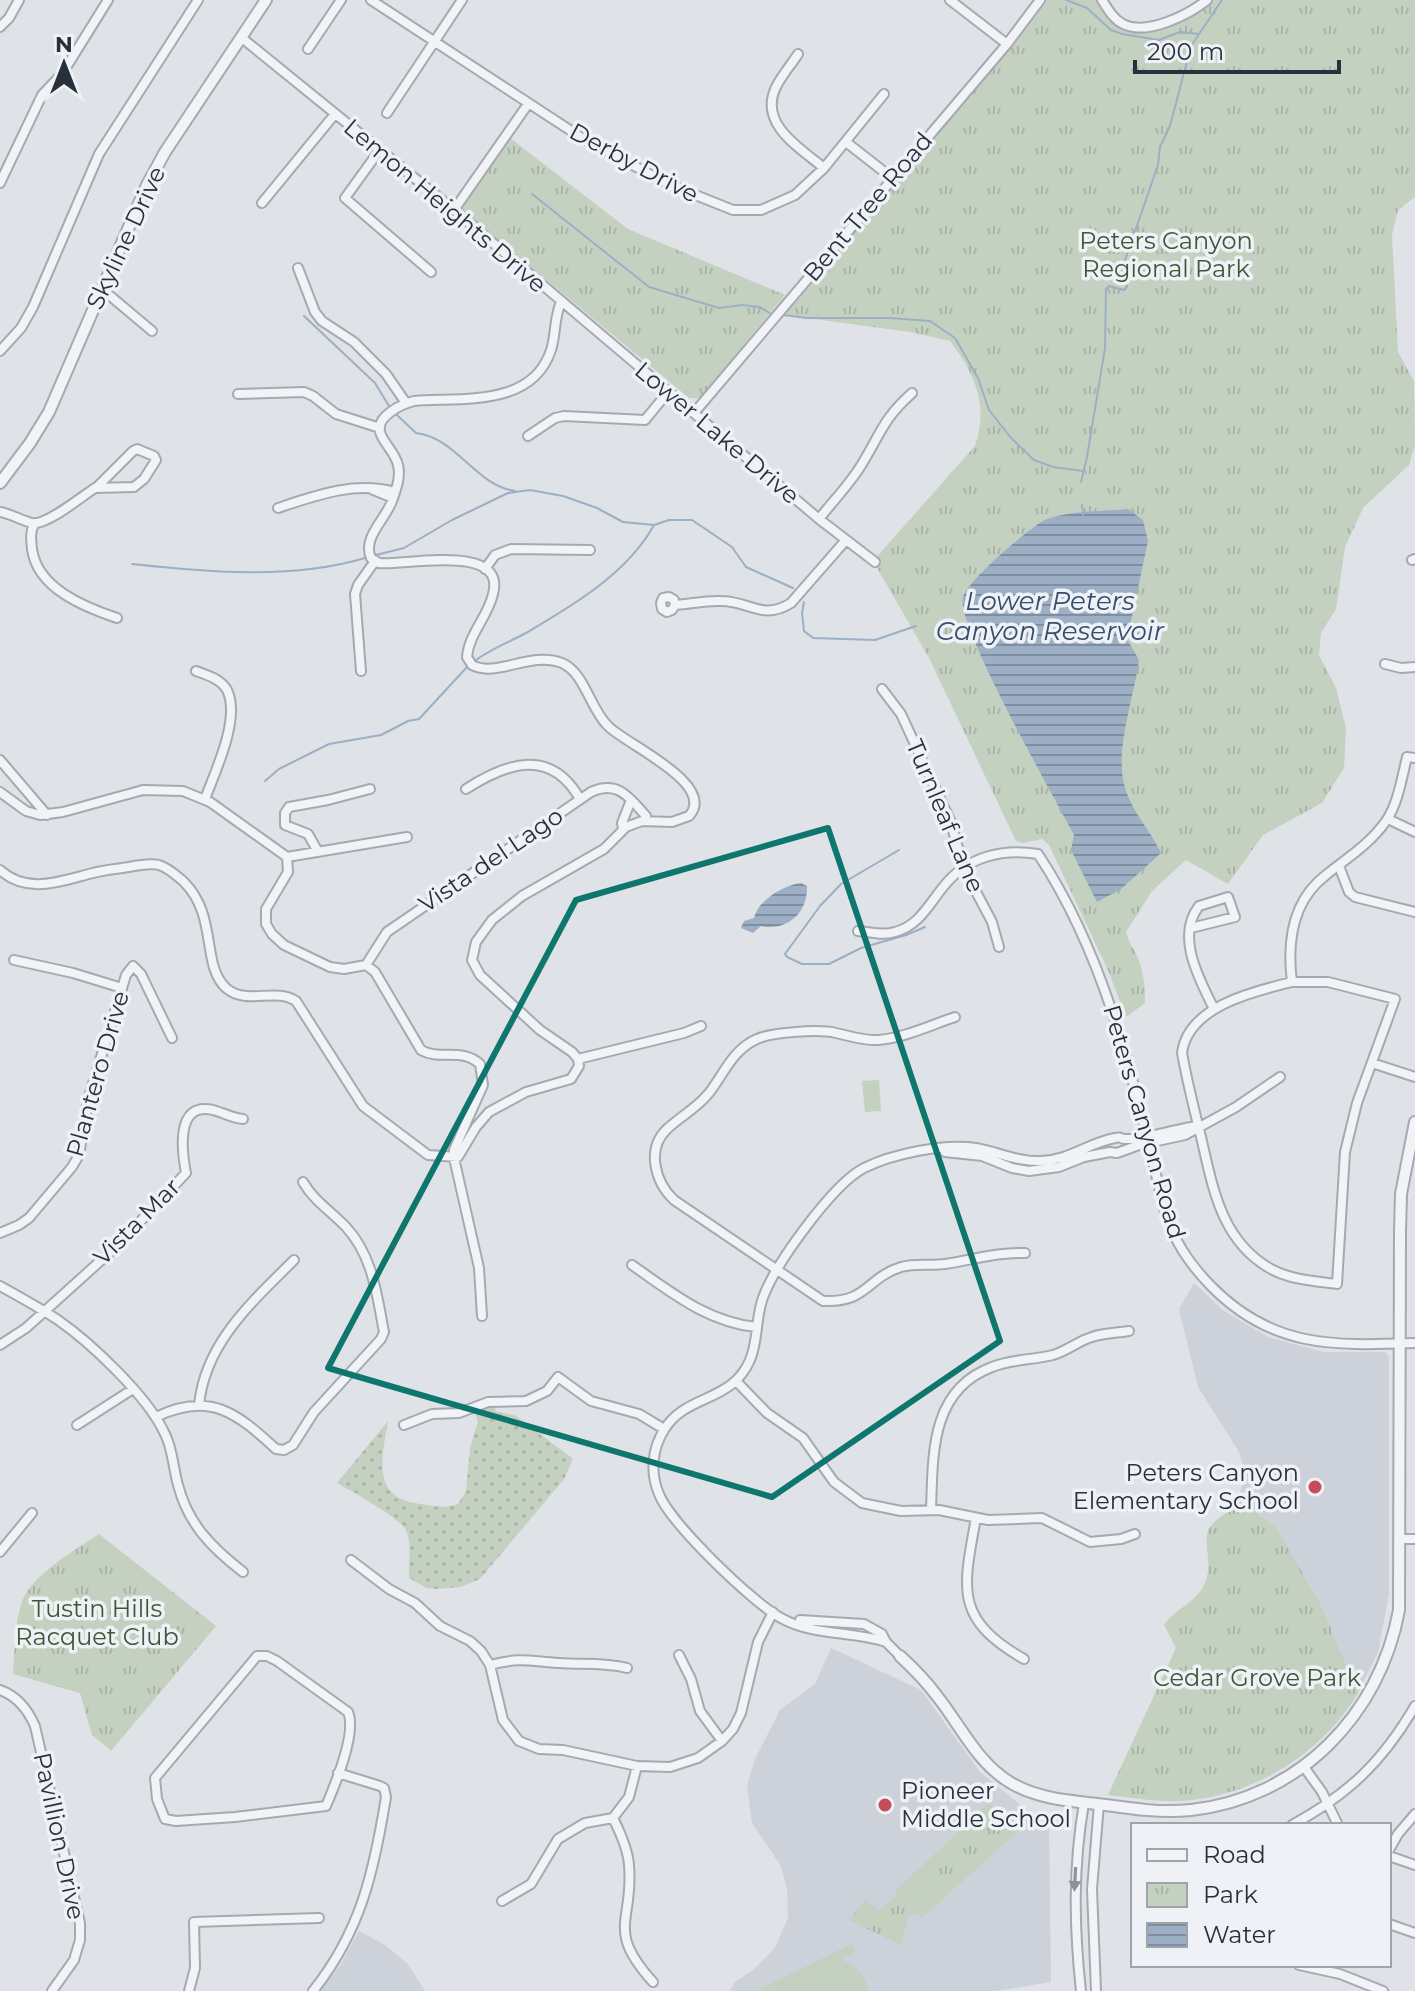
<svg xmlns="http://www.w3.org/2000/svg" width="1415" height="1991" font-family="Montserrat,sans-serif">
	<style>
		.built { fill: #cdd1d9 }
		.grass { fill: url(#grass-dots) }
		.park { fill: url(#park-tufts) }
		.pitch { fill: #c4d1c1 }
		.water { fill: url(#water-rules) }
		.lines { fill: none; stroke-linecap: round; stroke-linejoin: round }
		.stream { stroke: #9cafc5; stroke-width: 2 }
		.minor-casing { stroke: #a5a9b1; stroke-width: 12 }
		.tertiary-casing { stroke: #a5a9b1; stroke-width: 14 }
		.minor { stroke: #f1f3f6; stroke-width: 8 }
		.tertiary { stroke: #f1f3f6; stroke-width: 10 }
		.oneway { fill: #8d929a }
		.marked { fill: none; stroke: #0f766e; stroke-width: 6; stroke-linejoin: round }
		.poi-dot { fill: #c54c5a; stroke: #eef1f5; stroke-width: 3 }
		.labels { text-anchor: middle; stroke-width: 7; stroke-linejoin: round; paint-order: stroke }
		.street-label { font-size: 24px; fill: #29303d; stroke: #eef1f5 }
		.park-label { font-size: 24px; fill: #3c5837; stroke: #eef1f5 }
		.poi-label { font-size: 24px; fill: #29303d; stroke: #eef1f5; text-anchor: end }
		.water-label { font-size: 26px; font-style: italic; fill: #364d6e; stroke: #eef1f5 }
	</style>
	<defs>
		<pattern id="grass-dots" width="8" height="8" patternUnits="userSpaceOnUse" patternTransform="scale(2)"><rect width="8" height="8" fill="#c4d1c1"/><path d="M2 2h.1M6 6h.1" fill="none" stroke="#a8b4a7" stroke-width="1.8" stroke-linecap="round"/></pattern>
		<pattern id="park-tufts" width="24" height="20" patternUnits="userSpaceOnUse" patternTransform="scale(2)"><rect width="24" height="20" fill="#c4d1c1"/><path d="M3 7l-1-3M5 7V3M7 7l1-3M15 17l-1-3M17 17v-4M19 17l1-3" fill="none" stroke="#a8b4a7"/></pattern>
		<pattern id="water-rules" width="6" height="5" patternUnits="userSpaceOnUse" patternTransform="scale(2)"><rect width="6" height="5" fill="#9cafc5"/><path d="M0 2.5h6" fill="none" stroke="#7f8fa1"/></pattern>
	</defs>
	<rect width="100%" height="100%" fill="#dfe2e7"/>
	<path class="built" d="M1194,1283L1224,1311L1268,1337L1323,1352H1385L1389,1356V1594L1378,1652L1358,1693L1321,1605L1275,1525L1238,1502L1245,1473L1239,1452L1198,1387L1179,1309Z
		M831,1648L921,1690L980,1772L1049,1828L1051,1982L996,1991H730L734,1983L753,1970L774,1949L788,1918L787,1889L781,1866L752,1823L747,1786L755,1759L780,1710L815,1684Z
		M359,1931L385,1945L408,1964L425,1991H320L340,1966Z"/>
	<path class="grass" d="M489,1407H494L497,1412L515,1415L573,1459L564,1479L480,1579L460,1587L437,1589L427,1588L409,1578C408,1563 413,1543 405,1528C399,1518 350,1490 337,1483L388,1421C382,1457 370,1499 421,1504C434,1506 446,1509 458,1504L466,1491L470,1448L478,1421L475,1413Z"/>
	<path class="park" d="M1044,0H1099L1110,18L1152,29L1192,15L1212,0H1415V197L1398,210L1392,235L1398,352L1414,381L1415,445L1409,465L1363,508L1345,547L1336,609L1321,633L1319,655L1336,688L1346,728L1344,768L1322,803L1263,835L1228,884L1186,860L1152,891L1126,932C1128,942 1134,948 1137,956C1144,971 1145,988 1145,1003L1126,1017L1108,970L1049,845L1042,839L1023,843L1016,841L929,658L873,561L975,446C989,405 975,374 950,341L910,332L784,315L1038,12Z
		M510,138L628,229L785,295L700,398H689L461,209Z
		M1238,1502L1275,1525L1321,1605L1358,1693C1322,1754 1252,1797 1181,1801C1157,1802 1133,1798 1108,1795L1176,1648L1164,1625C1174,1609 1196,1603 1204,1585C1213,1567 1205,1551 1207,1534C1209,1522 1230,1512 1238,1502Z
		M99,1534L216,1626L111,1751L92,1735L80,1693L13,1674C15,1649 14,1622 23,1599C33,1575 77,1548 99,1534Z
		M989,1803L1016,1833L921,1919L917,1914H909L901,1945L849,1920L865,1900L880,1910L897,1895L895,1891Z"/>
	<path class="pitch" d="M879,1080L881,1111L865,1112L862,1081Z
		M927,1867L949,1888L930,1906L908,1885Z
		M851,1944L855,1952L841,1960C857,1966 866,1974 868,1991H756Z"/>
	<path class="water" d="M1128,509L1143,520L1148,541L1127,639L1139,660C1134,698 1114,750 1125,788C1133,814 1150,829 1161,853L1121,889L1097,902L1071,850L1074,835C1056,800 955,624 963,597C968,580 1027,530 1043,521C1062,511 1106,511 1128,509Z
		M801,883L807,886C808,913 787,932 761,926L753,933L741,928L744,921L754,918C758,900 784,885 801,883Z"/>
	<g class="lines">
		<path class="stream" d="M1066,0L1087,8L1111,30L1122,34L1159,40L1180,32L1199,34
			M532,194L649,287L719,308L742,305L760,307L771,314
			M783,315L807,318H890L930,321L955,338L978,378L989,410L1011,438L1034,460L1053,467L1083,471
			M304,316L375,383L389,406
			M397,415L416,433C456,437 476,486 515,491
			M1081,482L1087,457L1105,348L1106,289L1109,286L1124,290L1127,287L1123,266L1158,165L1160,147L1170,126L1191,46L1222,0
			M1082,505L1083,515
			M376,555L404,548L452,520L508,493L530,490L563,496L597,508L623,522L654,525L669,520H692L732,547L746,567L793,588
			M132,564C207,572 291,580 365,558
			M804,602L802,613L804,631L813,638L875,640L916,626
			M476,660C491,649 509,642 526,633C572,606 627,574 654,525
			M265,781L279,769L329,744L381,735L408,721L419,719L467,667
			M899,850L841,884L820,906L785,954L787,957L802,964H829L861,948L906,935L925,927"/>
		<g class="minor-casing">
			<path id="minor" d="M371,0L582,138L668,184L733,210H761L795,195L824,168L884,94
				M950,0L1007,44
				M1102,0C1108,9 1113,19 1123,24C1147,36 1188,15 1207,0
				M0,27L9,18L19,0
				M242,38L454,210L819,519L875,562
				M308,49L341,0
				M798,54C791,65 782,75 776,87C758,124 800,148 824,168
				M387,113L462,0
				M846,142L892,178
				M379,151L345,198L431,272
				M0,183L42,95L62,74L108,0
				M262,203L335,114
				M454,210L528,104
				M298,268L315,312L322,321L354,342L386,374L406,403
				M102,289L152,331
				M0,351L21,328L33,307L99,154L198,0
				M238,394L304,392L313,396L336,414L380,428
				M694,413L1007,44L1040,0
				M528,436L555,418L564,416L645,420L668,392
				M371,489L393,498
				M278,508C317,495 355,481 395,492
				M0,512C11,514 21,520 32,523C46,526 81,497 95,488L97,487L133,451L137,449L154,456L156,460L144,479L134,487L95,488
				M819,519C833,501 850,484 862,464C881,433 883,419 912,393
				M34,524C30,532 31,540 32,549C37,588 84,607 117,618
				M1412,560L1415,559
				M485,569L495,555L511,549L590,550
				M675,605L674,600L669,597L663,598L661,603L662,609L667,612L672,610L675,605C691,604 706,600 721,601C750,601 762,621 791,603L846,540
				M1385,664L1401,668L1415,667
				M196,671C207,675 221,679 227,690C241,718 215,772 205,799
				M361,671L355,594L358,585L375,561
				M882,689L901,714L950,820L964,869L992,922L999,947
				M0,760L47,815
				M466,789C508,762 551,748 580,799
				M0,792L26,811L40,815L63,812L143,790L183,791L210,802L287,857L288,872L266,909V924L272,934L284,945L330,967L344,969L366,965L375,972L421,1050C440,1061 461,1047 480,1064L483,1085L454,1150V1158L479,1268L482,1316
				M1388,819L1415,832
				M623,829L622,823L631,800
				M317,850L308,834L285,825V813L289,807L328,800L370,789
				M287,857L407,837
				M1339,866L1349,892L1355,897L1415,912
				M0,870C28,895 61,881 93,873C104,870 117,869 129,867C139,865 150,863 159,865C169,868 177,876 184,882C218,916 201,965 226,988C247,1006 275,987 296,1001L363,1106L428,1155L458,1157L476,1127L489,1112L526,1092L571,1079L579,1066L578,1059L572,1052L540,1030L480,975L472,960L476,942L492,920L522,896L604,849L626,827L642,821L672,822L689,816C718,784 625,744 608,726C590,709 585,673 562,663C530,651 496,678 472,665L467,657C469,633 488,617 493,594C507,542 403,566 379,563L371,558C362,538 385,520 392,501C396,490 401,477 398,465C395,452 383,443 380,432C376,416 402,404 414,401C461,397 532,408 551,350C556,335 554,317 561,302
				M1191,928L1235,917L1228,897L1199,906C1175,937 1200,980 1214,1009
				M858,931C870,932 884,936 895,932C919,926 929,904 944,886C967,857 1002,848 1038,854C1109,961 1135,1088 1165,1212C1175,1242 1188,1262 1210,1285C1271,1348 1332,1346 1415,1343
				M14,960L73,973L122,988
				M366,965L387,932L591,792C618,780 629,797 646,816L647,821
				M1292,982H1328L1395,999L1357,1103L1345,1152L1337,1284C1314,1281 1291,1280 1271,1269C1221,1241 1213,1188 1201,1137C1194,1109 1187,1081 1182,1053C1188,1006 1255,991 1292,982Z
				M1292,982C1287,943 1292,901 1326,875C1347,858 1370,844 1386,821C1398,804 1402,777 1407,757L1415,758
				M955,1017C931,1025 904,1038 878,1040C864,1041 850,1036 836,1033C820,1029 772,1032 757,1039C732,1050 724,1074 709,1093C697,1108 681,1116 667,1129C646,1149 655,1182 674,1200L823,1301C868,1303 866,1278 901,1267C915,1263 930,1266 945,1264C973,1260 997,1252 1025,1253
				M578,1059L684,1033L701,1026
				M1372,1063L1415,1077
				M945,1152L982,1156L1012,1168L1029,1171L1059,1167L1084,1157L1110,1152L1117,1153L1139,1145L1185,1135L1236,1107L1280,1077
				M0,1233L19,1225L29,1218L72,1167L79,1155L88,1100L126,975L133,966L141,974L172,1038
				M632,1265C671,1292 707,1322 756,1327
				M0,1286C20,1297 40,1308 58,1320C91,1343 147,1396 164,1432C173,1448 173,1468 178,1485C188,1524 212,1548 243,1572
				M0,1345L26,1328L117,1246L186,1173C182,1152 175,1101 213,1110C224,1113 232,1118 243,1119
				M737,1382L767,1413L803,1438L834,1482L862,1503L901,1511L939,1510L988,1520L1042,1518L1090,1542L1121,1539L1135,1534
				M199,1405C205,1343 252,1302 294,1260
				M156,1417C210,1391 237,1413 276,1449L284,1450L293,1445L314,1412L381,1339L384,1332C377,1296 373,1256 346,1227C331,1211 314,1201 303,1182
				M77,1425L133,1389
				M404,1425L432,1414L459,1413L488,1402L526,1401L547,1391L558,1377L591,1401L639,1414L664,1429
				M931,1510C933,1455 930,1390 992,1367C1012,1359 1033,1360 1053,1355C1067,1351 1078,1341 1092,1337C1104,1333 1117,1333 1129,1331
				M976,1518C963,1589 954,1619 1024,1659
				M1400,1539H1415
				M0,1552L32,1513
				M351,1560L389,1589L415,1603L440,1626L470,1641L481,1651L490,1665L503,1720L519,1741L539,1749L563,1750L637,1766L670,1767L698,1758L722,1741L733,1729L741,1713L758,1642L773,1612
				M800,1620L864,1624L882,1634L886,1642L900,1656
				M886,1642C852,1631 813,1636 781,1618C753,1603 670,1523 659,1494C650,1473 652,1449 664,1430C685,1394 732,1403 750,1360C759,1339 755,1316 764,1295C777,1262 833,1184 864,1168C892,1154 944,1143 976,1148C998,1152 1018,1162 1041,1161C1070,1160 1088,1143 1115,1138C1123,1136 1118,1139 1126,1139C1142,1140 1178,1128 1198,1126
				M679,1655L691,1679L700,1711L722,1741
				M257,1656H267L277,1661L348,1712C357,1733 335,1785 326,1806L235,1817L176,1821L165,1819L157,1799L155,1778Z
				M490,1665C520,1657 529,1661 558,1663C583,1665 602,1662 627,1668
				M0,1690C17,1696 28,1710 35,1726L80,1923V1940L74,1960L52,1991
				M1304,1767L1322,1792L1338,1825
				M613,1818C620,1832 628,1849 629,1865C634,1922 605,1929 653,1982
				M1292,1825C1349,1794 1383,1761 1415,1706
				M1389,1850L1398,1834L1415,1814
				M1389,1856L1415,1865
				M502,1901L531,1884L558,1839L585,1823L613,1818L629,1797L637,1766
				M1389,1924L1415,1933
				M1299,1965L1340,1974L1383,1991
				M189,1991L195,1968L194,1922L319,1918
				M313,1991C361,1931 374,1871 386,1797L384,1788L380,1786L338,1773
				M1081,1991C1074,1927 1073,1867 1084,1803
				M1096,1991L1092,1889L1099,1804"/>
		</g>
		<g class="tertiary-casing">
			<path id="tertiary" d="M0,483L30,443L49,412L147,185L165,152L266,0
				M900,1656C913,1668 926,1681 937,1696C961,1726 977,1763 1011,1783C1040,1800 1074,1801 1106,1805C1134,1809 1162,1813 1191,1810C1299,1798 1380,1715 1399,1610L1400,1232L1401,1194L1415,1122"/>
		</g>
		<use href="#minor" class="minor"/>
		<use href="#tertiary" class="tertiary"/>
	</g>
	<defs><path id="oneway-solid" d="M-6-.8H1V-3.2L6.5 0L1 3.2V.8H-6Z" transform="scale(2)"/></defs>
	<use class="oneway" href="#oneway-solid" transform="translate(1075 1879) rotate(93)"/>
	<path class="marked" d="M828,828L1000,1341L772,1497L328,1368L576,900Z"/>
	<g class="poi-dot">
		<circle cx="1315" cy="1487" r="8"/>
		<circle cx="885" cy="1805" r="8"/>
	</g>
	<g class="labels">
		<g class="street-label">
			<text transform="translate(634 163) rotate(28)" y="8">Derby Drive</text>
			<text transform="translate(445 206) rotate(40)" y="8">Lemon Heights Drive</text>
			<text transform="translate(868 207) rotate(-50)" y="8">Bent Tree Road</text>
			<text transform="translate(126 238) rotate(-65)" y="8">Skyline Drive</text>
			<text transform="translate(717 433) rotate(40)" y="8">Lower Lake Drive</text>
			<text transform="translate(945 816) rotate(67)" y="8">Turnleaf Lane</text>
			<text transform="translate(491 860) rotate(-34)" y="8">Vista del Lago</text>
			<text transform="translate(98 1074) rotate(-74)" y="8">Plantero Drive</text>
			<text transform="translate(1144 1122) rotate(74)" y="8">Peters Canyon Road</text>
			<text transform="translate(137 1222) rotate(-45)" y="8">Vista Mar</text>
			<text transform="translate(59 1836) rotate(78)" y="8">Pavillion Drive</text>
		</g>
		<g class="park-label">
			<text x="1166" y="249">Peters Canyon<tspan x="1166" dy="28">Regional Park</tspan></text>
			<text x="97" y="1617">Tustin Hills<tspan x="97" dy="28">Racquet Club</tspan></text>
			<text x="1257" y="1686">Cedar Grove Park</text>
		</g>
		<g class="poi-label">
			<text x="1299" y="1481">Peters Canyon<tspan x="1299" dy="28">Elementary School</tspan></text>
			<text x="901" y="1799" text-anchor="start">Pioneer<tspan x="901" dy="28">Middle School</tspan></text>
		</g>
		<g class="water-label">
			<text x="1050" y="610">Lower Peters<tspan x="1050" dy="30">Canyon Reservoir</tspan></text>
		</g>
	</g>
	<rect x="1131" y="1823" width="260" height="144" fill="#eef1f5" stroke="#9fa4ab" stroke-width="2"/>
	<rect x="1147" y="1849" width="40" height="12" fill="#f1f3f6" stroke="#9fa4ab" stroke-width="2"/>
	<text x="1203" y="1863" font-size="24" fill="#29303d">Road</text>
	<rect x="1147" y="1883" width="40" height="24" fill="url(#park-tufts)" stroke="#9fa4ab" stroke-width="2"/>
	<text x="1203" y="1903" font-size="24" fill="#29303d">Park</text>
	<rect x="1147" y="1923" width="40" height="24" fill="url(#water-rules)" stroke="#9fa4ab" stroke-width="2"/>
	<text x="1203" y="1943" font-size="24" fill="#29303d">Water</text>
	<g transform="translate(64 64)" stroke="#eef1f5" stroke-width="6" paint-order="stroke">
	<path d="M0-6L14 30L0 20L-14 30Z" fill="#29303d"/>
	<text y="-12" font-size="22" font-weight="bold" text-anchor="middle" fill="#29303d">N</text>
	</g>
	<path d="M1135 60v12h204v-12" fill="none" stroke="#29303d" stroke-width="4"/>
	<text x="1147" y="60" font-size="24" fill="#29303d" stroke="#eef1f5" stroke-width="6" paint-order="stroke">200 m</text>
</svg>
